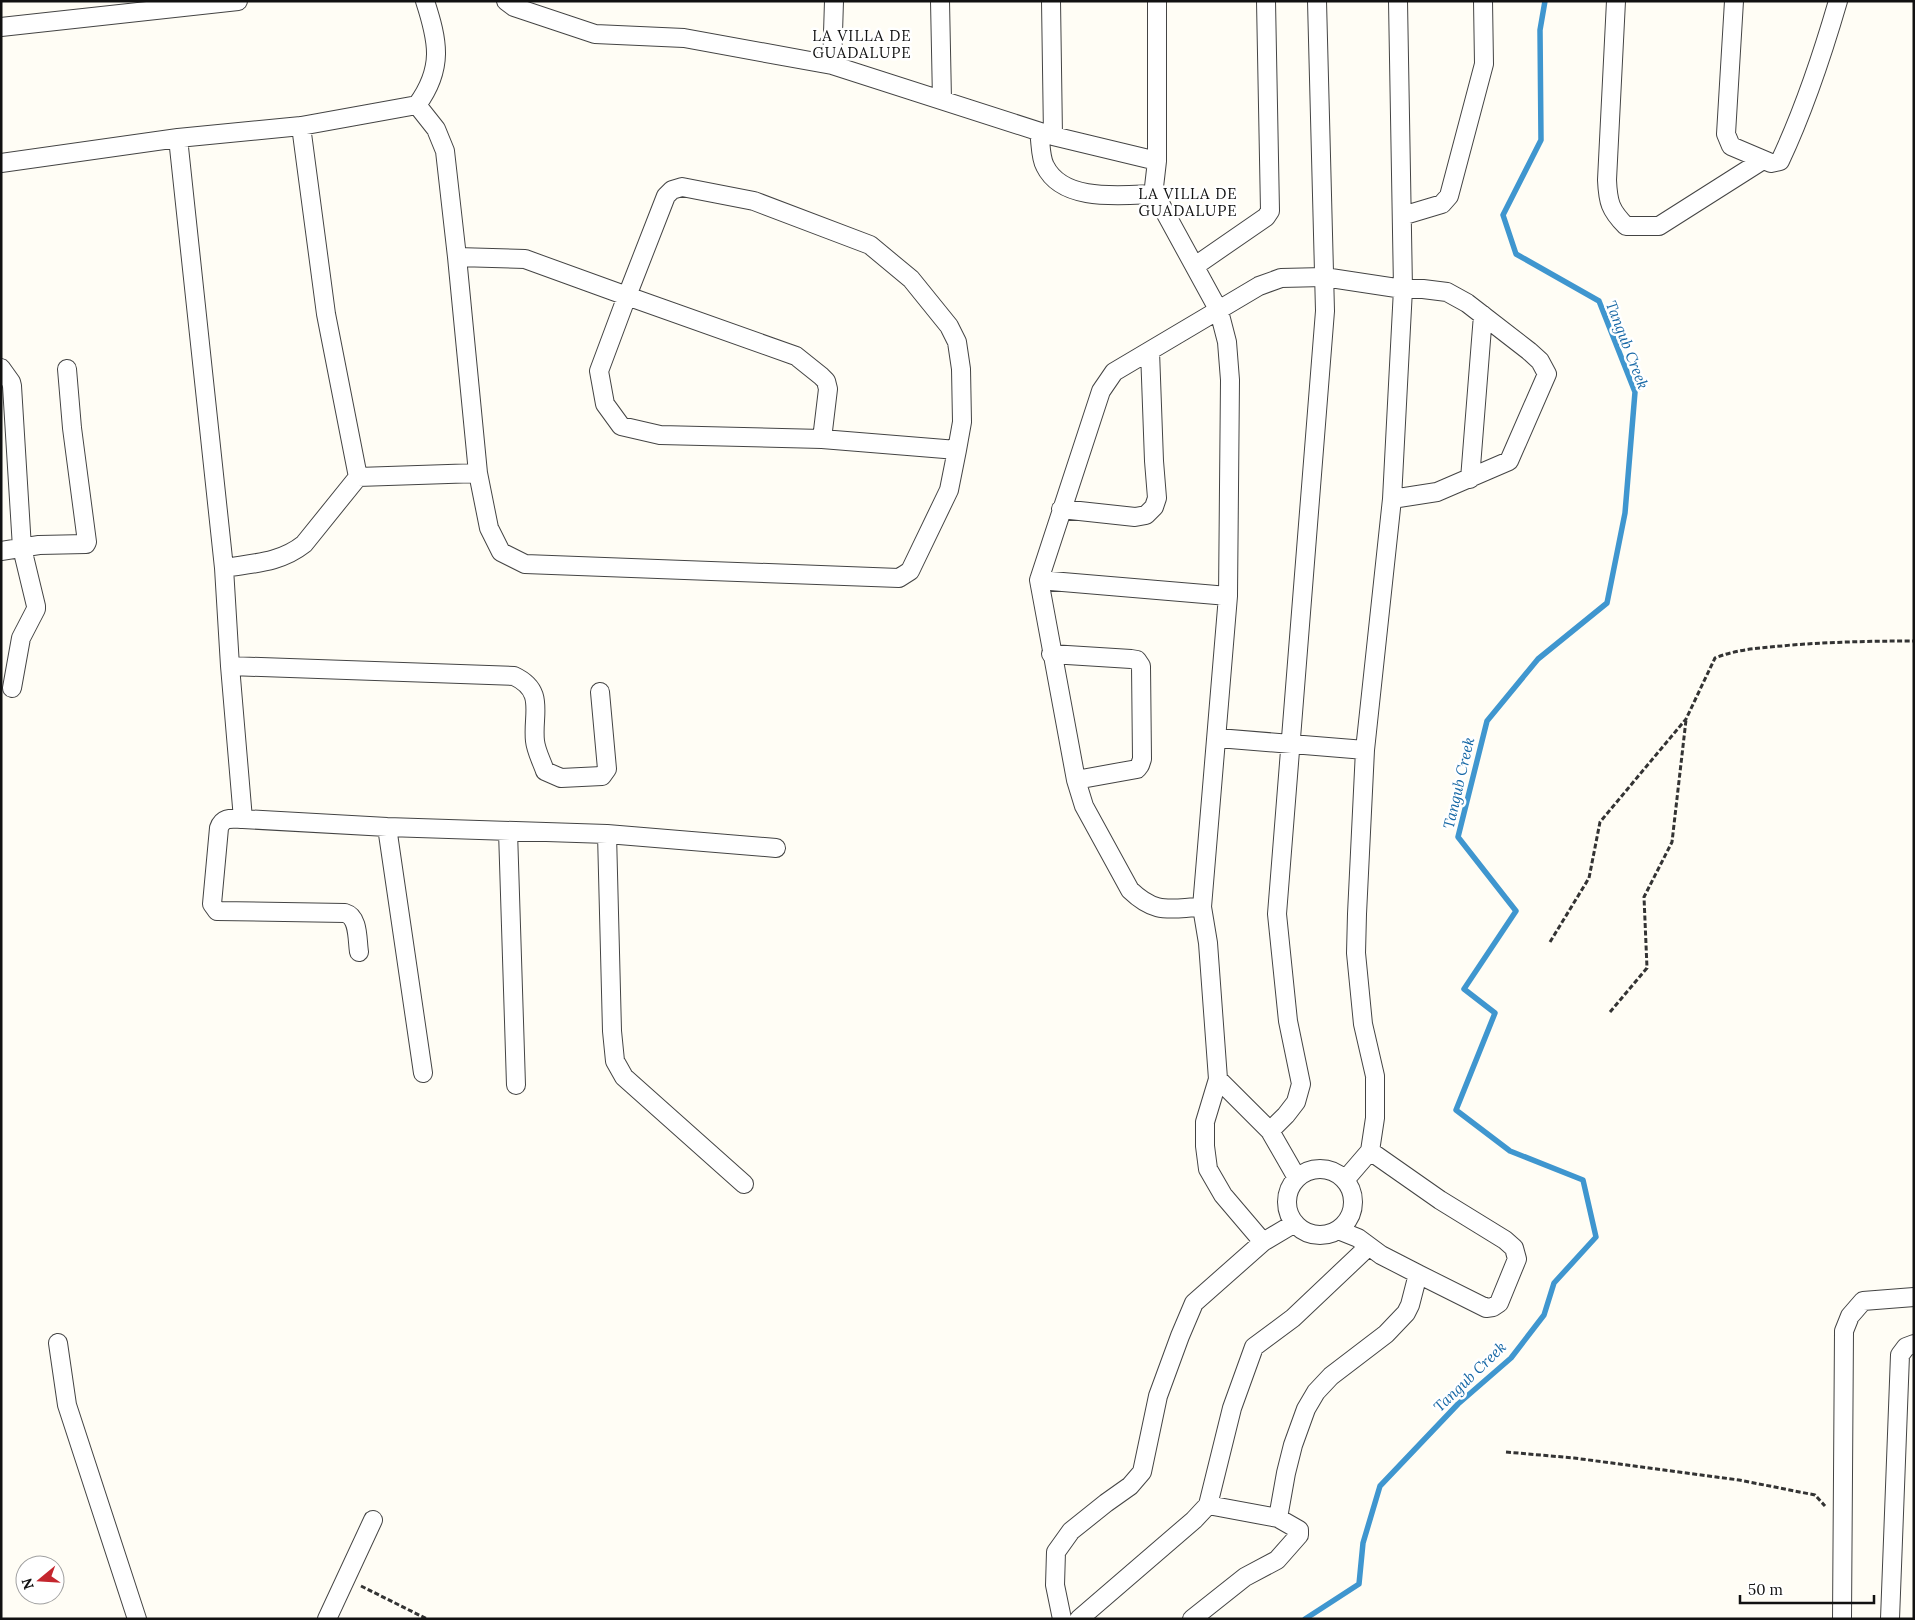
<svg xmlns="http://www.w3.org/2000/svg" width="1915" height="1620" font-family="Lora,serif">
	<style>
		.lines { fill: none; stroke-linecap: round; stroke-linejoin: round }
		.stream { stroke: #3f96cf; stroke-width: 5.5 }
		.minor-casing { stroke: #444; stroke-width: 20 }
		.path { stroke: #333; stroke-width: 3; stroke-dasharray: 5 2.5; stroke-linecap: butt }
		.minor { stroke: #fff; stroke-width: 18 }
		.labels { text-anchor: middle; stroke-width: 5; stroke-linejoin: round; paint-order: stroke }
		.neighbourhood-label { font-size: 15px; letter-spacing: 1px; fill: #111; stroke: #fff }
		.water-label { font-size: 15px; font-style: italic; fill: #1768a6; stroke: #fff }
	</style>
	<rect width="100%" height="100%" fill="#fffdf5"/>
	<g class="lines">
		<path class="stream" d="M1305,1619L1359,1584L1363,1543L1380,1486L1458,1404L1511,1358L1544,1315L1554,1283L1596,1237L1583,1180L1510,1151L1456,1110L1495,1013L1464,989L1516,911L1458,837L1487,721L1538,659L1607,603L1625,513L1635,392L1599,301L1516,254L1503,215L1541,140L1540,30L1545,1"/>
		<g class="minor-casing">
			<path id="minor" d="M506,1L514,7L595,34L684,38L832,65L1053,136L1051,1
				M940,1L942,100
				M1157,1V161
				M1616,1L1607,180C1608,202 1610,210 1626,226H1659L1763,160
				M1734,1L1726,134L1731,146L1771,163L1780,161C1804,110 1822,56 1838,1
				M1,27L238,1
				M832,65L834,1
				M417,105L436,129L445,151L457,257
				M1039,132C1041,142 1040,157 1045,166C1063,203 1122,195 1155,194
				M1053,136L1157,161L1154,187L1155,194L1219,311L1227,342L1230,380L1228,596L1202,907L1208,943L1218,1079L1205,1122V1146L1208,1169L1223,1195L1263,1242
				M178,138L301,126L417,105C444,68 438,41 425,1
				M1,163L178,138L224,568L230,666L243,819L387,827L607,834L776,848
				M1402,216L1442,204L1449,196L1484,64L1483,1
				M457,257L525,259L627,296L599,371L605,404L621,426L660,435L822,439L957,450L949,490L910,571L899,578L525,564L501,552L489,528L478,473Z
				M1195,266L1266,217L1270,211L1266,1
				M1,368L11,382L12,386L22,548L36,606V609L21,638L12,688
				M822,439L828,389L826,381L821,376L796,356L627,296L666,196L672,190L682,187L754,201L870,245L911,279L949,326L957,342L961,369L962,422L957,450
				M358,477L478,473
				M1470,479L1483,315
				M1061,509L1135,517L1146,515L1154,507L1157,498L1154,461L1150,351
				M1,551L39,545L86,544L87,542L72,428L67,369
				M224,568C254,563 280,563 304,544L358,477L326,314L301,126
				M1039,580L1228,596
				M1051,654L1131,659L1137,660L1141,666L1142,759L1140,765L1137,769L1076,780
				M230,666L514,676C546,691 532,714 535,741C536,751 542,762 545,771L561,778L602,776L607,769L600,692
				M1218,738L1365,750
				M243,819C233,819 223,816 219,828L212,904L217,911L345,913C359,917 357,939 359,952
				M387,827L423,1073
				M508,831L516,1085
				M607,834L612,1031L615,1061L624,1077L744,1184
				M1202,907C1169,908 1156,915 1130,890L1084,806L1076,780L1039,580L1101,391L1114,372L1259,286L1281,278L1324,277L1403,289H1423L1447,292L1467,303L1529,351L1540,361L1547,374L1509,461L1437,492L1392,499
				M1218,1079L1270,1131L1297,1178
				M1270,1131L1286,1115L1296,1102L1301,1084L1288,1021L1277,914L1325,311L1317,1
				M1370,1151L1440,1200L1505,1240L1514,1248L1517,1259L1499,1303L1493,1307L1486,1308L1418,1274
				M1287 1202a33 33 0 1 1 66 0a33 33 0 1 1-66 0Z
				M1345,1180L1370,1151L1375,1118V1076L1363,1024L1356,953L1357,914L1365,750L1392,499L1403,289L1398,1
				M58,1343L67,1405L137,1619
				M1208,1505L1278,1518
				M327,1619L373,1520
				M1062,1619L1055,1585L1056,1552L1071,1531L1106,1503L1130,1486L1142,1472L1158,1396L1180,1336L1194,1303L1263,1242L1295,1223
				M1079,1619L1194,1520L1208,1505L1232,1408L1254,1347L1293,1318L1368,1247
				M1192,1619L1245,1577L1277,1560L1299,1535V1530L1278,1518L1286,1473L1293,1445L1306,1409L1316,1392L1331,1376L1386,1334L1406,1313L1410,1305L1418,1274L1381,1255L1358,1238L1338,1230
				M1842,1619L1844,1331L1850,1316L1863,1301L1914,1297
				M1890,1619L1900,1355L1906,1347L1914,1344"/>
		</g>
		<path class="path" d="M1550,942L1589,878L1600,822L1686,719L1715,658C1740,648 1764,648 1791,645C1833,642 1871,641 1914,641
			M1610,1012L1647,968L1644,897L1672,842L1686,720
			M1506,1452L1574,1458L1739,1480L1815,1495L1825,1506
			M361,1586L427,1619"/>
		<use href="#minor" class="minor"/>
	</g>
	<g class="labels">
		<g class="neighbourhood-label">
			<text x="862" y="41">LA VILLA DE<tspan x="862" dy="17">GUADALUPE</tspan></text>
			<text x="1188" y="199">LA VILLA DE<tspan x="1188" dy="17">GUADALUPE</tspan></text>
		</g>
		<g class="water-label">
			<text transform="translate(1627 345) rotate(69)" y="5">Tangub Creek</text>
			<text transform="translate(1459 783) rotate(-77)" y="5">Tangub Creek</text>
			<text transform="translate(1470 1377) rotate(-44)" y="5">Tangub Creek</text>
		</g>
	</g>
	<rect width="1915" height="1620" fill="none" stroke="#111111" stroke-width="5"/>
	<g transform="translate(40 1580) rotate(252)"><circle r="24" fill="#ffffff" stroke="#a0a0a0"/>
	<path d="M0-4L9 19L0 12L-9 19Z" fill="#c4262e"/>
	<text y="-8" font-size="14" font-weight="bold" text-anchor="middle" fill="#111111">N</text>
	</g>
	<path d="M1740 1595v8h134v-8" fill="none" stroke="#111111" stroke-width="2.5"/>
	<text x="1748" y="1595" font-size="15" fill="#111111" stroke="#ffffff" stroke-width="4" paint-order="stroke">50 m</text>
</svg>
